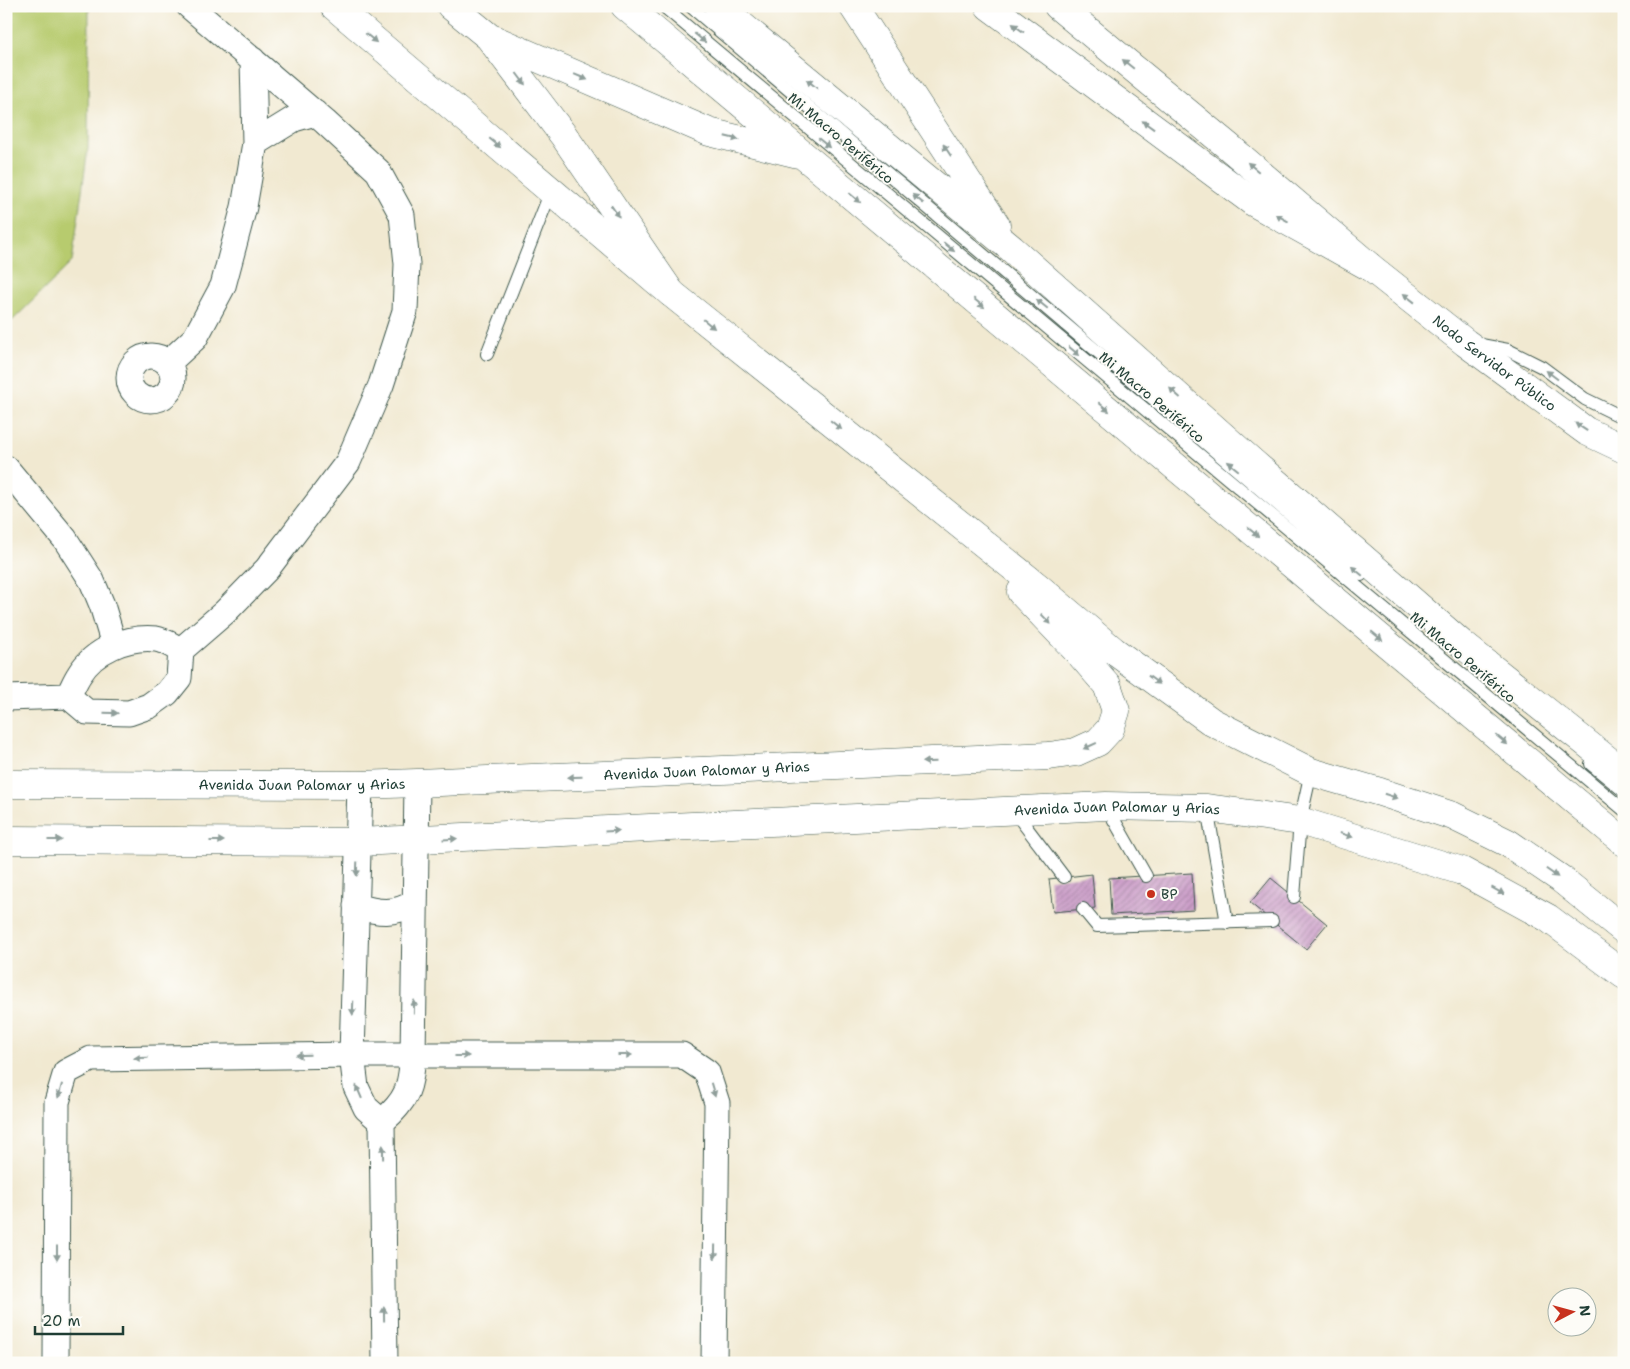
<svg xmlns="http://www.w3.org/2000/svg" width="1630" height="1369" font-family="'Shantell Sans',sans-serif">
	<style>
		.grass { fill: #b7cb6e; stroke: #6b8451 }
		.building { fill: url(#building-hatch) }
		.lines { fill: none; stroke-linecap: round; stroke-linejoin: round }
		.lane-casing { stroke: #3e574c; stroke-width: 14 }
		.street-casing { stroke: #3e574c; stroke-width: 27 }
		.secondary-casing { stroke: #3e574c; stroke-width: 29 }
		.highway-casing { stroke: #3e574c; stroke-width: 29 }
		.lane { stroke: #fff; stroke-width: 12 }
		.street { stroke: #fff; stroke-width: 25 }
		.secondary { stroke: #fff; stroke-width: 28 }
		.highway { stroke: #fff; stroke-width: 28 }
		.oneway { fill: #8f9e9a }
		.poi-dot { fill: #c8321e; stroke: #fdfcf7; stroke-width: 2 }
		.labels { text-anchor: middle; stroke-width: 4; stroke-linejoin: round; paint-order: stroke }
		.street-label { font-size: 14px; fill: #1f3d34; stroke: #fdfcf7 }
		.poi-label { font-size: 14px; fill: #1f3d34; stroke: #fdfcf7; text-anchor: start }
	</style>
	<defs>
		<pattern id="building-hatch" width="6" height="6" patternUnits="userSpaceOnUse" patternTransform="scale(1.25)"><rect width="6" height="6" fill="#cc9ec9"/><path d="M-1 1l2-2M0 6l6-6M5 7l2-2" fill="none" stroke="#a582a4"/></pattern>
	</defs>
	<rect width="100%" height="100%" fill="#fdfcf7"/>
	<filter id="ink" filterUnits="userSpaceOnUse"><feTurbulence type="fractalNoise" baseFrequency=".02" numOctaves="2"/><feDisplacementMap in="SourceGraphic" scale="10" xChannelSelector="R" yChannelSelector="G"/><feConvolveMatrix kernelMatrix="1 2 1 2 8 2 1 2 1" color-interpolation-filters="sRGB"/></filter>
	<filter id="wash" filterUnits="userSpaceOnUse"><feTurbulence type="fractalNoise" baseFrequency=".0096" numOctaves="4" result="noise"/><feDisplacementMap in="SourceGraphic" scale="20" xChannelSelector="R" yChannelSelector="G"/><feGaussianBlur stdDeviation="1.12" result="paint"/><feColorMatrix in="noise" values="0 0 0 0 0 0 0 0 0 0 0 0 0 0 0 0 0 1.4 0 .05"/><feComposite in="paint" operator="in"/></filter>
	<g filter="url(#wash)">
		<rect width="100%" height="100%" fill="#f1e9d1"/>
		<path class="grass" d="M6,6H89L88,148L72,262L13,320L6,323Z"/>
		<g id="blocks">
			<path class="building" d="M1192,873L1194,910L1111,915L1109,878Z
				M1092,874L1095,908L1053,912L1049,879Z
				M1271,878L1327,924L1306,949L1250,903Z"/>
		</g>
	</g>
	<g filter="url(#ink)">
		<use href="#blocks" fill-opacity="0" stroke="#3e574c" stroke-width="1"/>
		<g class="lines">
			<g class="lane-casing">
				<path id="lane" d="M663,6L1624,810
					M690,6L1361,575
					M1481,345L1508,350L1542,367L1585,399L1624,418
					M487,354L551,191
					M1591,764L1624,791
					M1106,806L1146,876
					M1207,808L1227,923
					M1014,811L1064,877
					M1294,897L1300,821L1311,772
					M1083,909L1097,926L1272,921"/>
			</g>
			<g class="street-casing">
				<path id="street" d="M255,143L294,119L315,113
					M129 378a22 22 0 1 1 44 0a22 22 0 1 1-44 0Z
					M168,363L195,338L223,286L244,207L255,143L253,60
					M6,468L65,539L92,581L102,605L114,645
					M68,696C72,689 75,681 79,675C94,650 127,636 156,639C164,640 174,647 181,650
					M6,698L68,696L87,712L129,713L149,706L167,693L179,678L181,650L225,612L267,569L348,462L381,385L405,311L407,264L402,215L378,171L325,122L189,6
					M360,785L352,1055L356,1087L366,1108L382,1122L385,1363
					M356,906C379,913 395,915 415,902
					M382,1122C408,1099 410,1089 413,1056L417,783
					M56,1363L57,1102L66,1072L91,1059L352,1055H682L707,1072L717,1103L714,1363"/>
			</g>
			<g class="secondary-casing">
				<g id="secondary">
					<path d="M334,6L671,293L1038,587L1114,651L1212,722L1311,772L1380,792L1453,816L1508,843L1561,879L1624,930"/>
					<path id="s1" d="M1058,6L1229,147L1370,267L1466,343L1586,431L1624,449"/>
					<path id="s2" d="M6,784L360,785L417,783L1049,756L1076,752L1098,742L1110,729L1116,711L1107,685L1081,655L1021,592"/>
					<path id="s3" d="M6,840L358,842L1106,806L1207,808L1300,821L1462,871L1548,918L1624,975"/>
				</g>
			</g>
			<g class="highway-casing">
				<path id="highway" d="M451,6L489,37L564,136L671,293
					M625,6L1624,842
					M718,6L1012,249L1251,461L1463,645L1624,773
					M853,6L996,225
					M989,6L1253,202L1370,267
					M491,38L709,132L798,154"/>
			</g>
			<use href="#lane" class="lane"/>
			<use href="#street" class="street"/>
			<use href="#secondary" class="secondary"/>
			<use href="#highway" class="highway"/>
		</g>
		<defs><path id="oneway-solid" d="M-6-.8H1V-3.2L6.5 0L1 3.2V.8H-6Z" transform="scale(1.25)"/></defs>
		<g class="oneway">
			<use href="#oneway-solid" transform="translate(1018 28) rotate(-143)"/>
			<use href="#oneway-solid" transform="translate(371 38) rotate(40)"/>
			<use href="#oneway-solid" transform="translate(700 38) rotate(40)"/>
			<use href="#oneway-solid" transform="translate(1128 64) rotate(-141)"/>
			<use href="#oneway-solid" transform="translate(581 77) rotate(23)"/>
			<use href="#oneway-solid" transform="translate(521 79) rotate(53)"/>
			<use href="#oneway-solid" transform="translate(812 84) rotate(-141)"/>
			<use href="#oneway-solid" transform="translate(1148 125) rotate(-144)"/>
			<use href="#oneway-solid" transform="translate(732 138) rotate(14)"/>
			<use href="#oneway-solid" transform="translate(495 143) rotate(40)"/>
			<use href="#oneway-solid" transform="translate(824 143) rotate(40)"/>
			<use href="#oneway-solid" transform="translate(947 150) rotate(-123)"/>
			<use href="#oneway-solid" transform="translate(1253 167) rotate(-140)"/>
			<use href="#oneway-solid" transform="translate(855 198) rotate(40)"/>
			<use href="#oneway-solid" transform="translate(918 199) rotate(-140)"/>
			<use href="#oneway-solid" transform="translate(615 211) rotate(55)"/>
			<use href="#oneway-solid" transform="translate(1282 218) rotate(-151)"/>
			<use href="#oneway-solid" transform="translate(949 247) rotate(40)"/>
			<use href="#oneway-solid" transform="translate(1409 298) rotate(-142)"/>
			<use href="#oneway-solid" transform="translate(979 303) rotate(40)"/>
			<use href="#oneway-solid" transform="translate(1042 304) rotate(-140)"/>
			<use href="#oneway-solid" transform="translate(709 324) rotate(39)"/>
			<use href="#oneway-solid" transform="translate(1074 351) rotate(40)"/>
			<use href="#oneway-solid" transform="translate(1552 375) rotate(-143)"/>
			<use href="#oneway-solid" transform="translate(1175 393) rotate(-138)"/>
			<use href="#oneway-solid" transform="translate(1104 407) rotate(40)"/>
			<use href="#oneway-solid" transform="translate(836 425) rotate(39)"/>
			<use href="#oneway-solid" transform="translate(1581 427) rotate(-146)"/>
			<use href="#oneway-solid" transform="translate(1233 466) rotate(-140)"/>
			<use href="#oneway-solid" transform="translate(1253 532) rotate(40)"/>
			<use href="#oneway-solid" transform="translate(1357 571) rotate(-140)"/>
			<use href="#oneway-solid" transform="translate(1046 619) rotate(46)"/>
			<use href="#oneway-solid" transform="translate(1377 636) rotate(40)"/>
			<use href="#oneway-solid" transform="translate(1154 680) rotate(36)"/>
			<use href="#oneway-solid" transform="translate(111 713) rotate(1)"/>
			<use href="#oneway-solid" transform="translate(1502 740) rotate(40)"/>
			<use href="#oneway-solid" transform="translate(1090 746) rotate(156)"/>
			<use href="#oneway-solid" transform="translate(929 762) rotate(178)"/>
			<use href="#oneway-solid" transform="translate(575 777) rotate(178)"/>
			<use href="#oneway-solid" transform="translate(1391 796) rotate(18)"/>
			<use href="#oneway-solid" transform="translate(612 831) rotate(-3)"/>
			<use href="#oneway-solid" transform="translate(1346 835) rotate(17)"/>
			<use href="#oneway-solid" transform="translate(450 839) rotate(-3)"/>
			<use href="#oneway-solid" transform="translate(55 840)"/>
			<use href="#oneway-solid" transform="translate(217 841)"/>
			<use href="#oneway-solid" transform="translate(357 869) rotate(92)"/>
			<use href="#oneway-solid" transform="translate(1552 873) rotate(35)"/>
			<use href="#oneway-solid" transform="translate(1498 891) rotate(29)"/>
			<use href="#oneway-solid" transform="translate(414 1007) rotate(-89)"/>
			<use href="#oneway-solid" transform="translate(353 1008) rotate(92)"/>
			<use href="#oneway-solid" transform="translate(303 1055) rotate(179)"/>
			<use href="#oneway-solid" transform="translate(625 1055)"/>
			<use href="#oneway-solid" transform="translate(462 1056)"/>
			<use href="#oneway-solid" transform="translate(141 1058) rotate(179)"/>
			<use href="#oneway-solid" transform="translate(713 1090) rotate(73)"/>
			<use href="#oneway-solid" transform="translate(60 1091) rotate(106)"/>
			<use href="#oneway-solid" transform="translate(359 1092) rotate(-113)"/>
			<use href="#oneway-solid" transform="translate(383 1152) rotate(-91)"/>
			<use href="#oneway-solid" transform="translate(715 1252) rotate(91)"/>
			<use href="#oneway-solid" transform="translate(57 1253) rotate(90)"/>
			<use href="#oneway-solid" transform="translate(384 1314) rotate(-91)"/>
		</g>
	</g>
	<circle class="poi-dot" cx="1151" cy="894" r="5"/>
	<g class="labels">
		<g class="street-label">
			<text transform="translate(841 138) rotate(40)" y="5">Mi Macro Periférico</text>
			<text dy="5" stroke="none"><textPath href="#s1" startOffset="564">Nodo Servidor Público</textPath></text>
			<text transform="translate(1152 397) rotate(40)" y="5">Mi Macro Periférico</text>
			<text transform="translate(1463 657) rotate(40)" y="5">Mi Macro Periférico</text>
			<text dy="5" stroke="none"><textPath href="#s2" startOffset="701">Avenida Juan Palomar y Arias</textPath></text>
			<text dy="5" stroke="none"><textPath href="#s2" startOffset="296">Avenida Juan Palomar y Arias</textPath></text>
			<text dy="5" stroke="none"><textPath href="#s3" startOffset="1112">Avenida Juan Palomar y Arias</textPath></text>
		</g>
		<g class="poi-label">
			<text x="1161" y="899">BP</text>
		</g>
	</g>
	<rect width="1630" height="1369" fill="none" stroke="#fdfcf7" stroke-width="25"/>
	<g transform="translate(1572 1312) rotate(84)"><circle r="24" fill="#fdfcf7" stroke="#a4b0a9"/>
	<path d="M0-4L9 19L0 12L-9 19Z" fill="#c8321e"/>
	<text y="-8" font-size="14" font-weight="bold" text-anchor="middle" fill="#1f3d34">N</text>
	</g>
	<path d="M35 1326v8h88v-8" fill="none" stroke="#1f3d34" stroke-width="2.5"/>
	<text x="42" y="1326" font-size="15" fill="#1f3d34" stroke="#fdfcf7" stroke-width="4" paint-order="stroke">20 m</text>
</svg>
